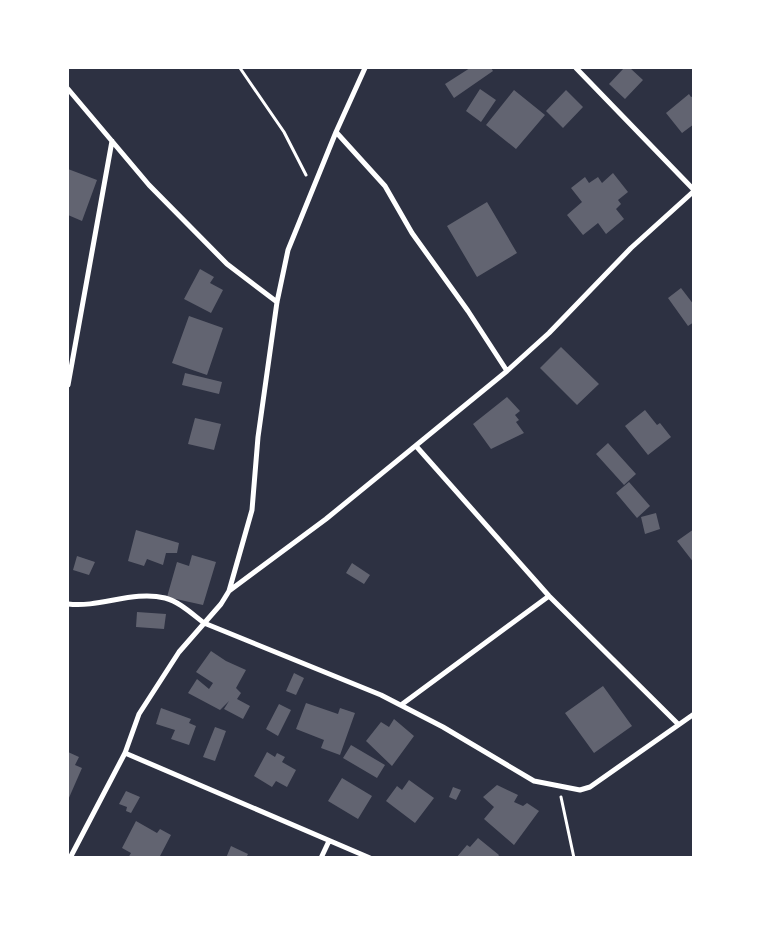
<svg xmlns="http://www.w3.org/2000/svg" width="761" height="925" font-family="Cabin,sans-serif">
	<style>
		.building { fill: #626471 }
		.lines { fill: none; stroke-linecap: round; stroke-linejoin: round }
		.path { stroke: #fff; stroke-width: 3 }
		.minor { stroke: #fff; stroke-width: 5 }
	</style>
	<rect width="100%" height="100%" fill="#2d3142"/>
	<path class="building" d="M470,68H491L493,71L454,98L445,84Z
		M624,68H630L643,80L625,99L609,84Z
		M480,89L496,100L481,122L466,111Z
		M514,90L545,115L516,149L486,125Z
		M566,90L583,107L563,128L546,111Z
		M689,94L691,97L694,96V124L682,133L666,113Z
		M68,169L97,180L82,221L68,215Z
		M613,173L628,192L618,200L621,204L616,209L624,219L606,234L598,223L583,235L567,215L582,202L571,188L585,177L589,183L598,177L602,183Z
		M487,202L517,253L477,277L447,226Z
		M200,269L214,277L210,283L223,290L211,313L184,299Z
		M681,288L694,305V322L688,326L668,298Z
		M189,316L223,328L207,375L172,363Z
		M561,347L599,384L577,405L540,368Z
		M185,373L222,382L219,394L182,385Z
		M507,397L520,411L515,415L519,420L516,422L524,433L491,449L473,424Z
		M645,410L657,425L660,423L671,437L648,455L625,426Z
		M195,418L221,424L214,450L188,444Z
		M608,443L636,474L624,485L596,454Z
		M629,482L650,506L637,518L616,493Z
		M656,513L660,529L645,534L641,517Z
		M694,529V563L677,541Z
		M136,530L179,543L177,553H166L163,565L147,559L144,566L128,561Z
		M192,555L216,562L203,605L167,597L177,562L189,566Z
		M77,556L95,562L89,575L73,570Z
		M352,563L370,575L364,584L346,573Z
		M137,612L166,614L164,629L136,627Z
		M211,651L226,661L246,670L236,688L241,693L237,699L250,706L243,719L224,709L229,701L220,710L188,693L197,679L209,689L213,683L196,672Z
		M294,673L304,678L296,695L286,691Z
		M603,686L632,726L594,753L565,713Z
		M306,703L338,714L340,708L355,713L340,755L321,748L324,740L296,729Z
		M279,704L291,710L278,736L266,729Z
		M161,708L191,719L189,723L196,726L189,745L171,739L175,730L156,724Z
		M394,719L414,736L392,766L366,741L381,722L389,727Z
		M215,727L226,731L215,761L203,757Z
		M351,745L385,765L377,778L343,758Z
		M68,752L79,757L75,765L82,768L68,800Z
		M267,752L275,757L277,753L285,757L282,762L296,770L287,787L276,781L272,787L254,776Z
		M342,778L372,796L358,819L328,801Z
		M409,780L434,798L415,823L386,801L397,786L402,790Z
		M497,785L518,795L514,802L523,806L527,803L539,811L514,845L484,819L494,807L483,797Z
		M453,787L461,790L456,800L449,797Z
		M126,791L140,797L131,813L126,811L127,807L119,804Z
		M136,821L157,833L160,829L171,835L159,858H128L131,853L122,848Z
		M478,838L499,855L497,858H456L467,845L470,847Z
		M231,846L248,854L246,858H226Z"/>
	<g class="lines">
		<path class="path" d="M240,68L284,132L306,175
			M561,797L574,858"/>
		<path class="minor" d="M576,68L694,190
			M68,89L149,185L227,264L277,302
			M336,132L385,186L412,233L468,311L507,371
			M68,385L112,141
			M416,446L549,596L678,724
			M229,591L326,519L507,371L549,333L631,248L694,191
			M68,604C100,608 133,590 165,598C180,602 192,614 204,623L381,695L443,727L534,781L580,790L590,787L694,714
			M401,705L549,596
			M125,753L370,858
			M70,858L125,753L139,714L179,652L221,604L229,591L252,510L258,437L277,302L288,250L336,132L365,68
			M321,858L329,841"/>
	</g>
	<rect width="761" height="925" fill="none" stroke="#ffffff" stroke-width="138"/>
</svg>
